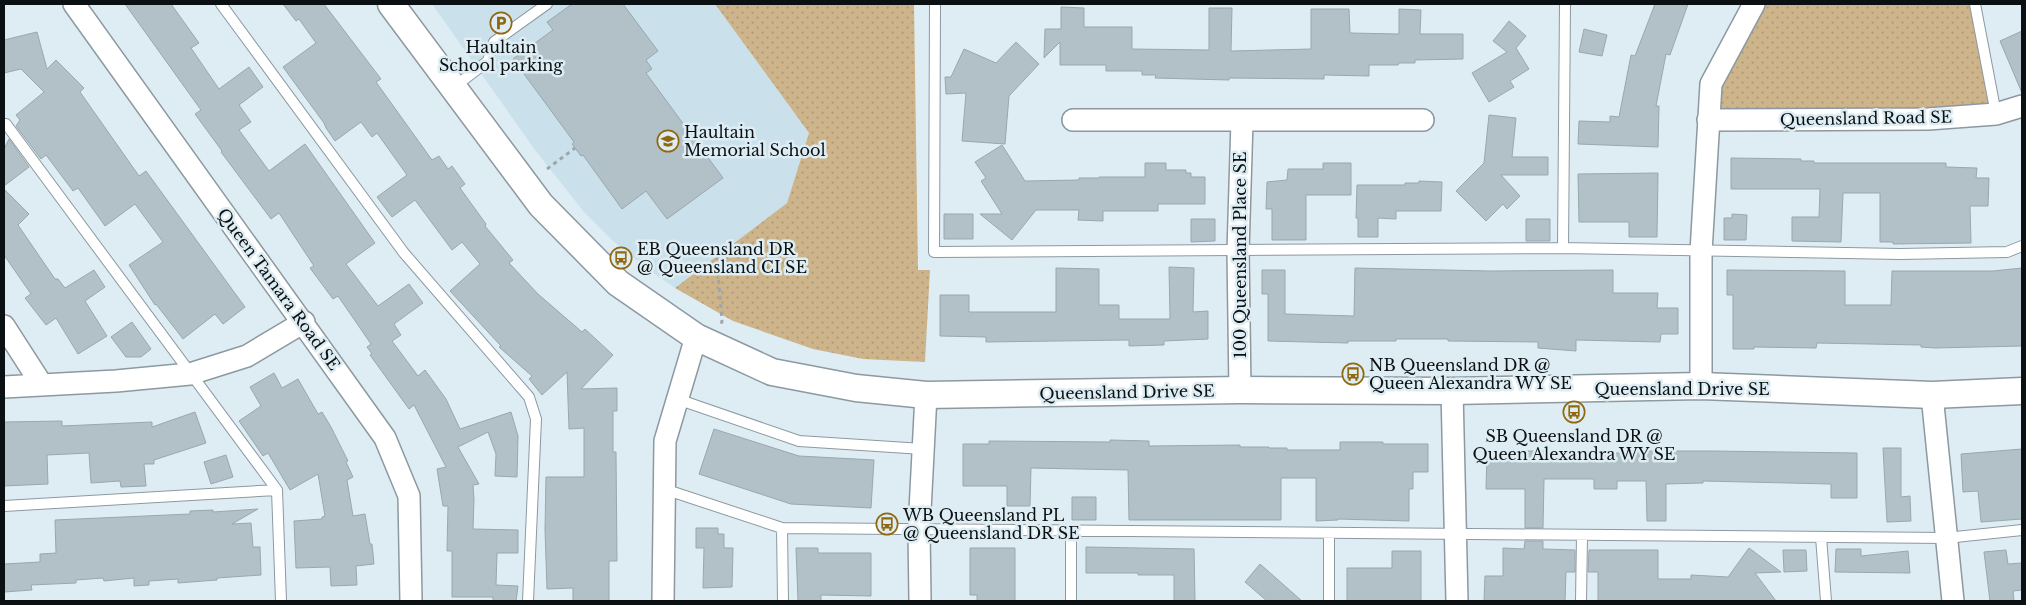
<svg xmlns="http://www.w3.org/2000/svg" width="2026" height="605" font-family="'Libre Baskerville',serif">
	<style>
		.built { fill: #cae1ec }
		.park { fill: url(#park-dots) }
		.building { fill: #b2c0c7; stroke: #99a7ae }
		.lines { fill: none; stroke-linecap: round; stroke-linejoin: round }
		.service-casing { stroke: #8c99a0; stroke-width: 12 }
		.minor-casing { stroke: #8c99a0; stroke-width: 24 }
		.tertiary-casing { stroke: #8c99a0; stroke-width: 29 }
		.path { stroke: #9ba7ad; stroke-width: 3; stroke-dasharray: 4 4; stroke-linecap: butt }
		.service { stroke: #fff; stroke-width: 10 }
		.minor { stroke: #fff; stroke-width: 21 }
		.tertiary { stroke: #fff; stroke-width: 26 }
		.labels { text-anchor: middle; stroke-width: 5; stroke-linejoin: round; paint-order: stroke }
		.poi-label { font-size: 16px; fill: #0b1012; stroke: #deedf4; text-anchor: start }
		.street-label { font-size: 16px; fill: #0b1012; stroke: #deedf4 }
	</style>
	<defs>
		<pattern id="park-dots" width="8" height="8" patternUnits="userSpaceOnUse" patternTransform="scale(1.25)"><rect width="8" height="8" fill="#cdb48b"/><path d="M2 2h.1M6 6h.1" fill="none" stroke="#af9a77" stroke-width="1.8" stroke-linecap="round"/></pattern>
	</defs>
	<rect width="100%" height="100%" fill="#deedf4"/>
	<path class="built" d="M432,4H715L809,133L787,203L675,288L646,268L613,241L584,212L535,150Z"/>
	<path class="park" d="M715,4H914L918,270H930L925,362L863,359L813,349L733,321L675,288L787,203L809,133Z
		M1754,4H1975L1996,114L1708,120Z"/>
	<path class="building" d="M125,4H171L199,43L191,48L219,89L249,67L263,87L239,105L251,122L239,130L269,171L305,144L375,243L346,264L378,306L409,284L423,303L394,324L401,335L392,341L418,376L425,370L446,399L460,429L511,412L518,436L517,477L495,476L496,454L488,432L458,447L479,484L473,485L474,500L473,529L518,530V553H497L496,585L518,586L516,601H493V597H452V551H447L448,506H443L437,469L446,467L414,405L409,409L370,355L372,354L367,347L371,344L338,296L333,299L310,268L314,266L279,213L271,219L221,152L222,151L195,114L201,110Z
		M283,4H324L381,79L376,82L432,160L439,156L448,169L452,166L465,184L460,188L486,224L485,226L513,260L509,263L538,294L582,332L585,329L613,355L581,389L617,388V411H613V452H616L617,561H609V601H573V588L547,589L545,530L546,477H584V428L569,429L567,372L542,395L529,379L532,376L499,347L501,346L450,291L480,264L462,242L452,250L415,200L392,217L377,197L407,175L377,133L372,137L361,122L335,141L326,128L324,123L283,67L316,43L299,19L296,21Z
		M572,4H623L658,51L646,60L652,69L646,73L723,178L667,219L646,191L622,209L583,155L581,156L572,144L574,142L513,59L553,30L547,22Z
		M1655,4H1688L1670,55L1666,54L1656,106H1659L1658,147L1578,144L1579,121L1610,122V116L1619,117L1631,55L1635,56Z
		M1061,7L1084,8V27H1132V49L1209,50V8H1232L1231,51L1311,49V9H1349L1350,33L1399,34V9L1421,10L1420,34H1463V59L1415,60V63H1399L1398,65H1369V76L1324,75V79L1229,78V80L1155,78L1156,75H1142V71H1106V65H1060V42L1044,58L1045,29H1061Z
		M1509,21L1526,36L1516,48L1529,69L1510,81L1514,87L1489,102L1472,73L1507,52L1493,41Z
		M1584,29L1607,35L1602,56L1579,52Z
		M2022,31V93L2000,41Z
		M37,32L47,69L56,60L84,88L80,92L139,176L146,171L245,307L223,324L215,314L183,339L156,304L155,305L129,265L163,242L135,204L105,226L78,188L73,191L46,155L41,159L16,126L20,120L16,115L44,92L21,69L4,73V40Z
		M1016,42L1039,64L1009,96L1005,144L962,141L966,93L946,94L945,77H951L964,49L996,63Z
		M1489,115L1516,118L1512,157H1548V175H1501L1520,196L1507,209L1503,204L1486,221L1456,191L1484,163Z
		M9,139L29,167L4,186V149Z
		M1002,145L1025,181L1079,180V178H1099V177H1145V163H1166V170H1186V173H1191V177H1205V204H1158V211H1103V221L1078,220L1079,210H1036L1012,240L980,214H1002L981,181L986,178L975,162Z
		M1731,158L1801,159V161H1814V163H1946V167L1977,168L1976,178H1989L1988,206H1970L1971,243L1893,244V242H1880V193H1843L1841,242L1792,241V217H1819L1820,189H1731Z
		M1323,163H1351V195H1306V240H1272V209H1266L1267,182L1287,180L1288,169H1323Z
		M1658,173L1657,237H1629V222H1579L1578,174Z
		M1419,181L1442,182L1441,211H1396V219L1378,218V237H1358V218H1356L1357,185H1405V183H1419Z
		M4,189L29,214L18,225L55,279H58L65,288L94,270L105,287L85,301L107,336L78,354L56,318L46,325L25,298L31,294L4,255Z
		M944,214H973V239H944Z
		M1732,214L1747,215L1746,240H1724V218H1732Z
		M1191,219H1215V241L1191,242Z
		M1526,219H1550V241H1526Z
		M1169,267L1194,268L1193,312L1208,311V339L1164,341V345L1129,346V340L986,342V337L940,336V295H969V312H1056V268L1099,269V305H1119V319H1170Z
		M1355,268L1490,271L1613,270V293H1658L1657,308H1678V334H1661L1660,342L1576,340V351L1538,348V342L1448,341V339H1396V341H1348V343L1268,341V294H1262V270H1285V314L1354,316Z
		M2022,268V346L1935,348L1921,347V345L1817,343L1816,348L1754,347V349H1733V295H1727V270L1845,271V305H1891L1892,271H1993Z
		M132,322L151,349L141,357H126L111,337Z
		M274,373L282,388L298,379L318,414L322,412L331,427L348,461L346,462L353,477L347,480L353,516L365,514L370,544H372L374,564L356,566L357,585L331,586L330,567L296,568L294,521L322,519V517L325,516L318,474L290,490L268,453L263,456L239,421L261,406L250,387Z
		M195,412L206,443L154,460V464H144L146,486L121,487L120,481L91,483L89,453L47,455L48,484L4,486V422L62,421V426L152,422V427Z
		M714,429L799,456L874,460L871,508L791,504L699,474Z
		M1110,440L1149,441V446L1240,445V447H1269V448H1287V450H1340V442H1383V444H1428V472H1413V489H1409V521L1338,519V520L1316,521V478H1281V520H1129L1128,470L1031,468L1030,506H1007V486H963V444H989V441L1110,442Z
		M1883,448H1901V497L1910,496L1911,521L1887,522Z
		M2022,449V519L1981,522L1978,491L1963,492L1961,454Z
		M1487,451H1592V453H1621V451H1713L1857,453V498H1831V484L1703,481V483L1666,484V521H1647L1646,481H1617V489H1594V479H1544L1543,528H1525V489H1486Z
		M226,455L233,477L211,484L204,462Z
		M1072,497H1096V520H1072Z
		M258,509L232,524L251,523L253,547H260L261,575L217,578V580L178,583V579L149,581V585L134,586V578L104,581L103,578L76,580V583L31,585L32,590L4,592V564L40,562V554L56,553L55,520L190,514V511L213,510V512Z
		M696,528H718V534H724V548H733L732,587L703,588L704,548H696Z
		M1525,541H1543V549L1575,550V572H1566L1565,601H1484L1485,576H1503V548L1524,549Z
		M1086,547L1194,549L1195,601H1174V575H1138V573H1086Z
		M796,548H818V553H871V596L821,595V601H798Z
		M970,548H1015V601H977V595H970Z
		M1749,548L1781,572L1755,573L1776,601H1598V572H1588L1589,550H1658V579H1691V575L1728,577Z
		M1836,549H1861V556L1908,551L1910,573L1835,572Z
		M1783,550H1806L1807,571L1784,572Z
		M2006,550L2008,564L2022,563V590L2013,591L2014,601H1990L1984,552Z
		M1392,551H1421V601H1347V568H1392Z
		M1260,564L1302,601H1267L1245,582Z"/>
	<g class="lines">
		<g class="service-casing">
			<path id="service" d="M221,4L404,253L529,397L536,419L528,601
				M935,4L934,252L1563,248L1900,254L2007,252L2022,246
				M1975,4L1996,114
				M454,87L488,61L494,42L547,4
				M4,124H6L277,490L281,601
				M1563,248L1565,4
				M677,399L799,441L923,449
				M664,489L782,528L1946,538L2022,530
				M4,506L277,490
				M782,528L783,601
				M1071,531V601
				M1329,533V601
				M1821,537L1826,601
				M1581,601L1582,535"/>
		</g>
		<g class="minor-casing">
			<path id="minor" d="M74,4L385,438L409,496L411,601
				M1073,120H1423
				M1708,120L1928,119L1996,114L2022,106
				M4,326L42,385
				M1701,386V252L1711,84L1754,4
				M4,387L116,381L190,374L247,356L304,322
				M1240,390L1238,251L1242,121
				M1452,391L1457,601
				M1932,395L1953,601
				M663,601L665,441L696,337
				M920,601L919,530L926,395"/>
		</g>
		<g class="tertiary-casing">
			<path id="tertiary" d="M391,4L541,205L618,283L696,337L772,372L856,388L926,395L1240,390L1452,391L1701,386L1932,395L2022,391"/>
		</g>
		<path class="path" d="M547,169L575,148
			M716,248L722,321L721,325"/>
		<use href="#service" class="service"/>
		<use href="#minor" class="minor"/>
		<use href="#tertiary" class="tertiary"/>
	</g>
	<defs>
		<g id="parking-ring" transform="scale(1.125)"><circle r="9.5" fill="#deedf4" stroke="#90680f" stroke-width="1.5"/><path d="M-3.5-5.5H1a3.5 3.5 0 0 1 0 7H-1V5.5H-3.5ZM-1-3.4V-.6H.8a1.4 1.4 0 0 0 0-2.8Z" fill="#90680f"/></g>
		<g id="school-ring" transform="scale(1.125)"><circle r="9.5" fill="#deedf4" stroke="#90680f" stroke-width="1.5"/><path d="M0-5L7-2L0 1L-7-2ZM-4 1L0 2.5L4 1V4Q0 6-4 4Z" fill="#90680f"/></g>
		<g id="bus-ring" transform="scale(1.125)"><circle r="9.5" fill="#deedf4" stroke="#90680f" stroke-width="1.5"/><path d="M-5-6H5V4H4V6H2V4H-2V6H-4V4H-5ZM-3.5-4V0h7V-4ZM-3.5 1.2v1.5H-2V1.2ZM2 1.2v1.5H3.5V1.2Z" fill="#90680f"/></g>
	</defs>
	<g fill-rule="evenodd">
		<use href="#parking-ring" x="501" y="23"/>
		<use href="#school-ring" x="668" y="141"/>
		<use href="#bus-ring" x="621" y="258"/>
		<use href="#bus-ring" x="1353" y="374"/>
		<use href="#bus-ring" x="1574" y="412"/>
		<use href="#bus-ring" x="887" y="524"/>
	</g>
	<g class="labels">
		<g class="poi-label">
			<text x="501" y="53" text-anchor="middle">Haultain<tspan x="501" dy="18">School parking</tspan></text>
			<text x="684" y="138">Haultain<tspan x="684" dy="18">Memorial School</tspan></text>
			<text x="637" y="255">EB Queensland DR<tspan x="637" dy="18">@ Queensland CI SE</tspan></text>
			<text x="1369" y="371">NB Queensland DR @<tspan x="1369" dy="18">Queen Alexandra WY SE</tspan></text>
			<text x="1574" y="442" text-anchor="middle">SB Queensland DR @<tspan x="1574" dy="18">Queen Alexandra WY SE</tspan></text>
			<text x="903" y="521">WB Queensland PL<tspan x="903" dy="18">@ Queensland DR SE</tspan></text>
		</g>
		<g class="street-label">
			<text transform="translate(1866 118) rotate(-1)" y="6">Queensland Road SE</text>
			<text transform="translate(1240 255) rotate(-90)" y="6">100 Queensland Place SE</text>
			<text transform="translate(279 289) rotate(54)" y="6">Queen Tamara Road SE</text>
			<text x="1682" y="395">Queensland Drive SE</text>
			<text transform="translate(1127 392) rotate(-1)" y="6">Queensland Drive SE</text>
		</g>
	</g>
	<rect width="2026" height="605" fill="none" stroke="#0b1012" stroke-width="10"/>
</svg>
